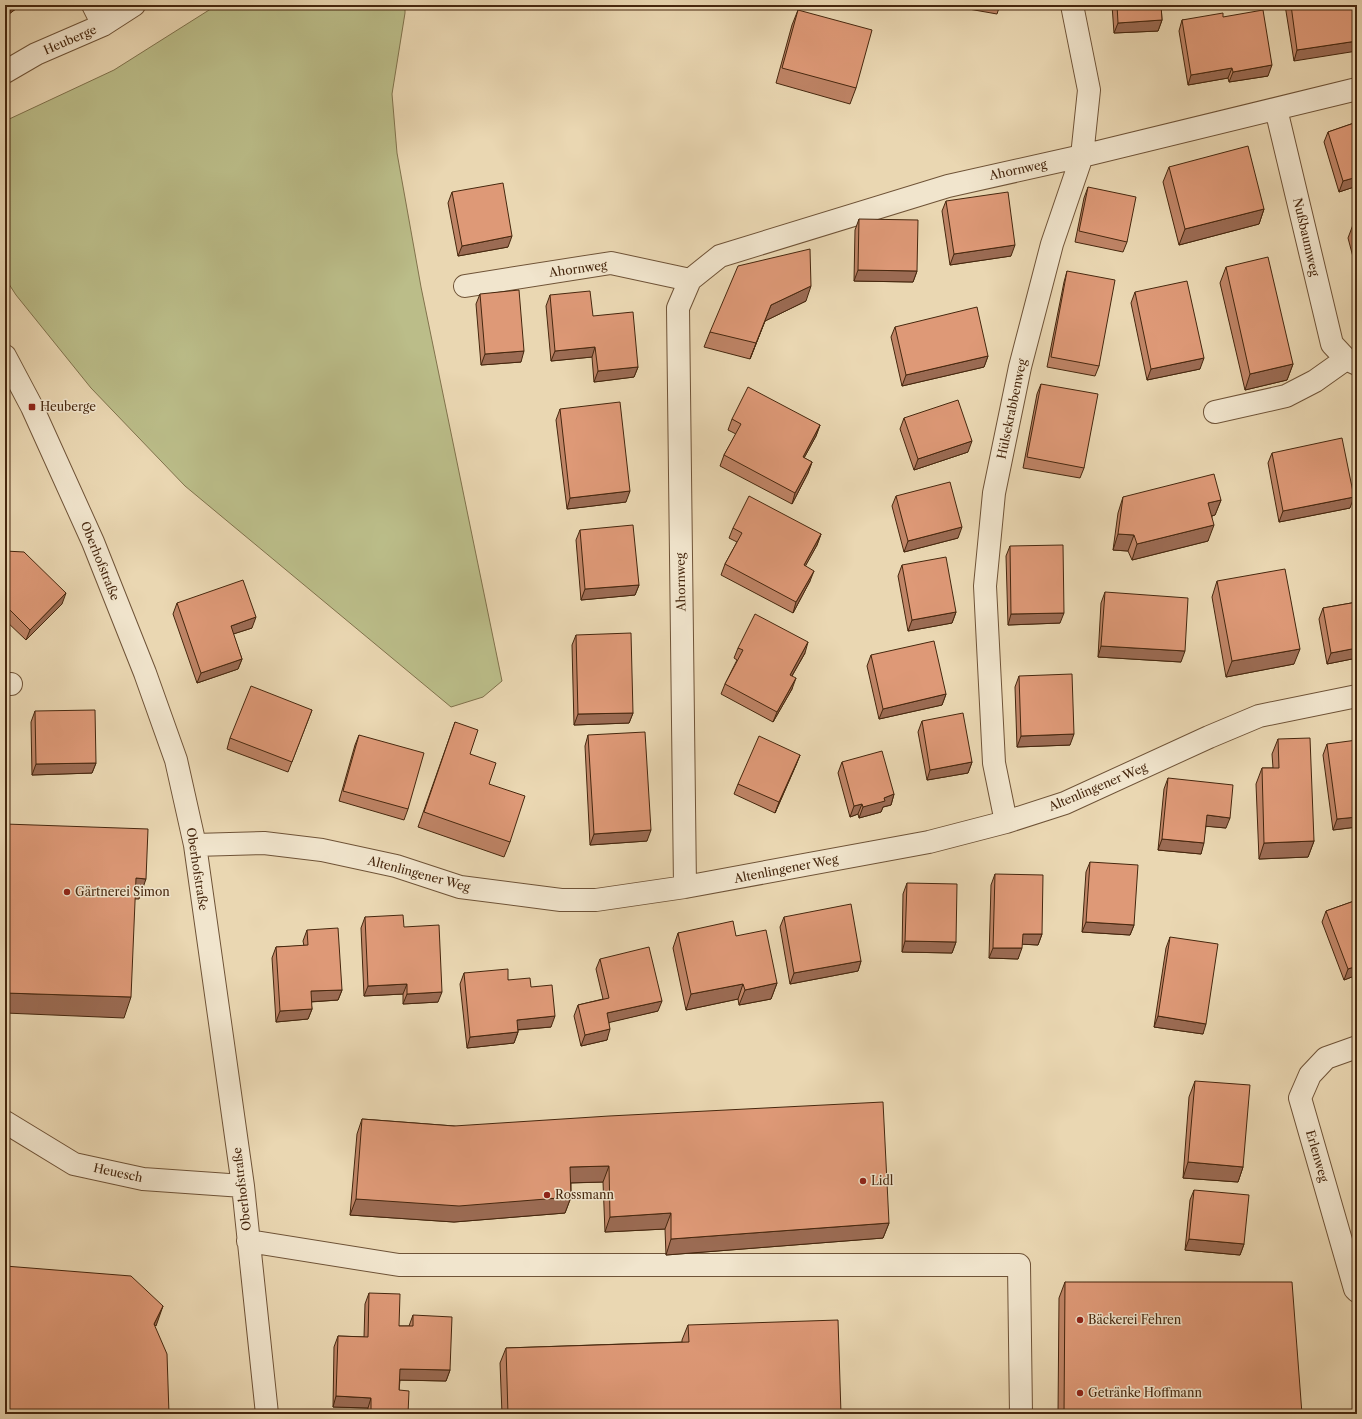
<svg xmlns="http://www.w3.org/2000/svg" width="1362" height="1419" font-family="'Libre Caslon Text',serif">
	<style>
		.green { fill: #bbbd89; stroke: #80724c }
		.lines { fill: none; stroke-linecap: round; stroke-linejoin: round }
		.minor-casing { stroke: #6f5337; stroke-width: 24 }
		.minor { stroke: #f1e5cd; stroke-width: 22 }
		.wall { fill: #bf8466; stroke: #46270e }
		.shaded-wall { fill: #9b6b53; stroke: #46270e }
		.building { fill: #de9977; stroke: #46270e }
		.poi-dot { fill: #8f2418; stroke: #f1e5cd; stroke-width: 1.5 }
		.labels { text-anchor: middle; stroke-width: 3; stroke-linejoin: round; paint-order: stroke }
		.street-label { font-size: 12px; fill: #46270e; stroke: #f1e5cd }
		.poi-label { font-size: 12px; fill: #46270e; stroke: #f1e5cd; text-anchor: start }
	</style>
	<rect width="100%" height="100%" fill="#ead7b2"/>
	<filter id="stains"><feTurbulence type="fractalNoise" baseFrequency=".005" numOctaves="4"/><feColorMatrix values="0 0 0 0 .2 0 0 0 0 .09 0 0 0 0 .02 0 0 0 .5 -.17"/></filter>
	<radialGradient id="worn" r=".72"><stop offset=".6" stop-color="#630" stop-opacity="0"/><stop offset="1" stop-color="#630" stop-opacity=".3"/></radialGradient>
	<path class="green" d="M217,5H405V13L392,94L397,153L421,287L502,681L483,697L451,707L185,486L91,388L16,295L5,278V121L114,70Z"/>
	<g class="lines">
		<g class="minor-casing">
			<path id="minor" d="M93,5L103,25
				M5,72L36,54L103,25L134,5
				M1276,109L1332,344L1346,359L1357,364
				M465,286L611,263L690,280L720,256L948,186L1082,156L1357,89
				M5,356L32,407L93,542L145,673L176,760L195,845L243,1186L267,1414
				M1215,412L1286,396L1315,381L1346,359
				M5,684H11
				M1006,822L994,763L985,586L994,493L1020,367L1052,244L1082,156L1089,90L1072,5
				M195,845L264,843L322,850L396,866L460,887L561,900H596L685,887L929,842L1006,822L1065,803L1209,737L1259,716L1357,696
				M685,887L678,308L690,280
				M1357,1047L1326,1058L1310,1075L1300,1098L1355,1289L1357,1291
				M5,1122L74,1164L143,1179L243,1186
				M248,1241L399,1265H1019L1021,1414"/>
		</g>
		<use href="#minor" class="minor"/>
	</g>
	<path class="wall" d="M5,5H21L9,14L5,8Z
		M946,5H1000L997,14Z
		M1112,5H1161L1162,20L1158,31L1114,33Z
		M1285,5H1357L1294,61Z
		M798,10L856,88L850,104L776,83L792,25Z
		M1223,17L1268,76L1229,82L1228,78L1188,85L1179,31L1182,20Z
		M1357,122V186L1339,192L1324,142L1328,132Z
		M1169,167L1264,209L1259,224L1179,245L1163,182Z
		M1088,187L1127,242L1123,252L1075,242L1084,198Z
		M452,192L508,247L458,256L448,203Z
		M946,201L1011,256L950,265L942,211Z
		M859,219L917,271L913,282L854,281L855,230Z
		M1357,221V272L1348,238L1354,222Z
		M1226,267L1293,364L1287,380L1245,390L1220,283Z
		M1067,271L1099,366L1095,376L1047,367L1064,282Z
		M1135,292L1200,369L1147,380L1131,303Z
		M480,294L521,362L481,365L476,304Z
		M550,295L593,316L638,367L634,377L594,382L592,357L551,361L546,306Z
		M806,301L765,321L750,359L704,347L710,332Z
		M895,327L988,356L984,367L902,386L891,337Z
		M1041,384L1084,468L1080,478L1023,468L1037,394Z
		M560,409L626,502L567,509L556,420Z
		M904,418L968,452L914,470L900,429Z
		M732,419L820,425L816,436L804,458L812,462L808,473L792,504L720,466L724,455L736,434L728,430Z
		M1272,453L1350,508L1279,522L1268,463Z
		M896,496L958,538L904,552L892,506Z
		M1123,497L1221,500L1215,515L1212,516L1208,541L1132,560L1128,551L1113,550L1118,513Z
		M733,528L821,534L817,545L805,566L810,581L793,613L721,575L725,564L737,542L729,538Z
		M580,530L639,585L635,595L581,600L576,540Z
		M1010,546L1060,623L1008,625L1006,556Z
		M5,551L62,604L26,640L5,620Z
		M902,565L956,612L952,623L908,631L898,576Z
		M1217,581L1294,664L1226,677L1212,597Z
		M1105,592L1181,662L1098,657L1101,603Z
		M1357,602V658L1327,664L1319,619L1323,608Z
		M177,603L252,628L233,634L242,659L238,669L197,683L173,614Z
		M576,635L633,713L629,723L574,725L572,645Z
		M738,648L805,653L792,676V689L773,722L721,694L725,684L737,660L734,658Z
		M871,655L946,694L942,705L879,719L867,666Z
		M1019,676L1070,745L1017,747L1015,687Z
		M312,710L288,772L227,749L230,738Z
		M35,711L96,763L92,773L32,775L31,722Z
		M922,721L972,762L968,773L927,780L918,732Z
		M455,722L470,754L489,784L510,842L504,857L418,827Z
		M359,735L408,809L404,820L339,801L355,745Z
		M588,735L647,841L590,845L585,746Z
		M1278,739L1314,841L1308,857L1259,859L1256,784L1262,768H1273L1272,754Z
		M1327,744L1357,827L1333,830L1323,755Z
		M800,755L796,765L775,813L734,794L738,784Z
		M842,762L894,794L891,805L883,807L881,812L859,818L858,814L850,817L838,773Z
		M1168,778L1226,828L1206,826L1201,854L1158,850L1164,789Z
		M1090,862L1134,925L1130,935L1082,932L1086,872Z
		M995,874L1042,934L1038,945L1022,944L1018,959L989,958L991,885Z
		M907,883L956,942L952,953L902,952L903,894Z
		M1357,900V975L1344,980L1322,922L1326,911Z
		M365,917L404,927L438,1002L403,1004V994L364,996L361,928Z
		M784,917L861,961L858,971L790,984L780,927Z
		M307,930L342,990L338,1000L311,1002L312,1009L308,1019L276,1022L272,958L276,947L304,946L303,941Z
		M678,933L736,936L777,983L771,999L739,1005L738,999L686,1010L673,948Z
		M1170,937L1203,1034L1154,1027L1166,948Z
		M600,959L658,1011L609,1022L607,1040L581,1046L574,1016L578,1005L603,999L596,969Z
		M464,973L508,980L531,987L551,1027L518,1030V1032L514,1043L467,1048L460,984Z
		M1195,1081L1243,1167L1238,1182L1183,1178L1189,1097Z
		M1357,1088V1102L1355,1094Z
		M362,1119L454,1126L889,1223L883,1238L666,1255L665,1229L605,1232L603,1182L571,1183V1197L565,1213L454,1222L350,1215L357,1134Z
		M1194,1190L1244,1244L1240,1255L1185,1250L1190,1200Z
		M1065,1282L1302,1414H1058L1059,1298Z
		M369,1293L399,1326H409L413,1315L450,1370L446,1381L400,1380L399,1390L408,1414H367L368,1408L333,1407L334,1347L338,1336L364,1337L365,1304Z
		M688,1325L841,1414H502L500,1363L506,1348L682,1342V1340Z
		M1357,1362V1391L1354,1370Z"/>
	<path class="shaded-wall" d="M13,5H21L9,14Z
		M1162,20L1158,31L1114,33L1118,23Z
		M1357,41V51L1294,61L1297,50Z
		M1272,65L1268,76L1229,82L1233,72Z
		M1232,68L1228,78L1188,85L1191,75Z
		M1357,177V186L1339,192L1343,181Z
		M1264,209L1259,224L1179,245L1185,229Z
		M512,236L508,247L458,256L462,246Z
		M1015,245L1011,256L950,265L954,254Z
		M858,270L917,271L913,282L854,281Z
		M811,286L806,301L765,321L750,359L771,305Z
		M595,347L592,357L551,361L555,351Z
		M524,351L521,362L481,365L485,354Z
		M988,356L984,367L902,386L906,375Z
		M1204,358L1200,369L1147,380L1151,369Z
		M1293,364L1287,380L1245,390L1250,374Z
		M638,367L634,377L594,382L598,371Z
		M820,425L816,436L799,467L803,457Z
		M972,441L968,452L914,470L918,459Z
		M812,462L808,473L792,504L795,493Z
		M630,491L626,502L567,509L570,498Z
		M1354,497L1350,508L1279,522L1283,511Z
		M1221,500L1215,515L1203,518L1208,503Z
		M1214,525L1208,541L1132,560L1137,544Z
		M962,527L958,538L904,552L908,541Z
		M821,534L817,545L800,576L804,565Z
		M1118,534L1134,535L1128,551L1113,550Z
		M814,571L810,581L793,613L796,602Z
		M639,585L635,595L581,600L585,589Z
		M66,593L62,604L26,640L30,630Z
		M956,612L952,623L908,631L912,620Z
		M1064,613L1060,623L1008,625L1011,614Z
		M256,617L252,628L227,636L231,626Z
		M808,642L805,653L786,686L790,675Z
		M1101,646L1185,651L1181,662L1098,657Z
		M1357,648V658L1327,664L1331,653Z
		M1300,649L1294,664L1226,677L1232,661Z
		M242,659L238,669L197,683L201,673Z
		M796,678L792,689L773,722L777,712Z
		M946,694L942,705L879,719L883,709Z
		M633,713L629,723L574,725L578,714Z
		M1074,734L1070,745L1017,747L1021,736Z
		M800,755L796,765L775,813L779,802Z
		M972,762L968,773L927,780L930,770Z
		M96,763L92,773L32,775L36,764Z
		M894,794L891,805L883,807L881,812L859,818L863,807L884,798Z
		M862,804L858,814L850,817L854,806Z
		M1207,815L1230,818L1226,828L1203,826Z
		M1357,817V827L1333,830L1337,819Z
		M651,830L647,841L590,845L594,834Z
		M1162,839L1204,843L1201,854L1158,850Z
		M1314,841L1308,857L1259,859L1264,843Z
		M136,878L146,879L139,899H129Z
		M1086,922L1134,925L1130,935L1082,932Z
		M1023,934H1042L1038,945L1019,944Z
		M905,941L956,942L952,953L902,952Z
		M993,948H1022L1018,959L989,958Z
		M861,961L858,971L790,984L794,973Z
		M1357,966V975L1344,980L1348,969Z
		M777,983L771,999L739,1005L745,990Z
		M407,984L403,994L364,996L368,986Z
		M743,984L738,999L686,1010L691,994Z
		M342,990L338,1000L307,1002L311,991Z
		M442,992L438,1002L403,1004L407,994Z
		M5,993L131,997L124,1018L5,1013Z
		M662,1001L658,1011L603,1024L607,1013Z
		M312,1009L308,1019L276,1022L280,1011Z
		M555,1016L551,1027L513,1030L517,1020Z
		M1158,1016L1206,1024L1203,1034L1154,1027Z
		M610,1029L607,1040L581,1046L585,1035Z
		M518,1032L514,1043L467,1048L470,1037Z
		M1188,1162L1243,1167L1238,1182L1183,1178Z
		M609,1166L603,1182L564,1183L570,1167Z
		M571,1197L565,1213L454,1222L350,1215L356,1199Z
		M671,1213L665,1229L605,1232L610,1217Z
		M889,1223L883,1238L666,1255L671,1239Z
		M1189,1239L1244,1244L1240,1255L1185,1250Z
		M163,1306L156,1326L154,1324Z
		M400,1369L450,1370L446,1381L396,1380Z
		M336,1396L371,1398L368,1408L333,1407Z
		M371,1413L396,1414H370Z"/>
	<path class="building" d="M1117,5H1161L1162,20L1118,23Z
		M1291,5H1357V41L1297,50Z
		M798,10L872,30L856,88L782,68Z
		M1263,10L1272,65L1233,72L1232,68L1191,75L1182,20L1223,13V17Z
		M1357,122V177L1343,181L1328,132Z
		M1248,146L1264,209L1185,229L1169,167Z
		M503,183L512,236L462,246L452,192Z
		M1088,187L1136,197L1127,242L1079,231Z
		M1008,192L1015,245L954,254L946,201Z
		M859,219L918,220L917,271L858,270Z
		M1357,221V234L1354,222Z
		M810,249L811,286L771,305L756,343L710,332L738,266Z
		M1268,257L1293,364L1250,374L1226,267Z
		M1067,271L1115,280L1099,366L1051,357Z
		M1187,281L1204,358L1151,369L1135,292Z
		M519,290L524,351L485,354L480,294Z
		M590,291L593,316L633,312L638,367L598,371L595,347L555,351L550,295Z
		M977,307L988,356L906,375L895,327Z
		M1041,384L1098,394L1084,468L1027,457Z
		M748,387L820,425L803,457L812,462L795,493L724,455L741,424L732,419Z
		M958,400L972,441L918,459L904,418Z
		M620,402L630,491L570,498L560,409Z
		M1342,438L1354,497L1283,511L1272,453Z
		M1214,474L1221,500L1208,503L1214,525L1137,544L1134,535L1118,534L1123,497Z
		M950,482L962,527L908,541L896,496Z
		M749,496L821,534L804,565L814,571L796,602L725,564L742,533L733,528Z
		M633,525L639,585L585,589L580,530Z
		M1063,545L1064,613L1011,614L1010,546Z
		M5,551L24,552L66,593L30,630L5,605Z
		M946,557L956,612L912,620L902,565Z
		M1285,569L1300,649L1232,661L1217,581Z
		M243,580L256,617L231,626L242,659L201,673L177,603Z
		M1105,592L1188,598L1185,651L1101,646Z
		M1357,602V648L1331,653L1323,608Z
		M755,614L808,642L790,675L796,678L777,712L725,684L743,650L738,648Z
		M631,633L633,713L578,714L576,635Z
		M934,641L946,694L883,709L871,655Z
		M1072,674L1074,734L1021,736L1019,676Z
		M251,686L312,710L292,762L230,738Z
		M95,710L96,763L36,764L35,711Z
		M963,713L972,762L930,770L922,721Z
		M455,722L478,730L470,754L496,763L489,784L525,796L510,842L424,812Z
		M645,732L651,830L594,834L588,735Z
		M359,735L424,753L408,809L343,791Z
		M759,736L800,755L779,802L738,784Z
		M1310,738L1314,841L1264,843L1262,768H1279L1278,739Z
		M1357,740V817L1337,819L1327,744Z
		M882,751L894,794L884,798L885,801L863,807L862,804L854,806L842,762Z
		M1168,778L1233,785L1230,818L1207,815L1204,843L1162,839Z
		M5,824L148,829L146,879L136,878L131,997L5,993Z
		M1090,862L1138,865L1134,925L1086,922Z
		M995,874L1043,875L1042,934H1023L1022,948H993Z
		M907,883L957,884L956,942L905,941Z
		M1357,900V966L1348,969L1326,911Z
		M851,904L861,961L794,973L784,917Z
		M403,915L404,927L439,925L442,992L407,994V984L368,986L365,917Z
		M733,921L736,936L766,930L777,983L745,990L743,984L691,994L678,933Z
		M338,928L342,990L311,991L312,1009L280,1011L276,947L308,945L307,930Z
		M1170,937L1218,944L1206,1024L1158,1016Z
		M649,947L662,1001L607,1013L610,1029L585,1035L578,1005L609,998L600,959Z
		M508,969V980L530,978L531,987L552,985L555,1016L517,1020L518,1032L470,1037L464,973Z
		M1195,1081L1250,1085L1243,1167L1188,1162Z
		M883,1102L889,1223L671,1239V1213L610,1217L609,1166L570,1167L571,1197L459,1206L356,1199L362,1119L454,1126L609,1116Z
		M1194,1190L1249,1195L1244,1244L1189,1239Z
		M5,1266L131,1276L163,1306L154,1324L167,1354L169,1414H5Z
		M1065,1282H1292L1302,1414H1064Z
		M369,1293L400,1294L399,1326H413V1315L452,1317L450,1370L400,1369L399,1390L409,1391L408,1414L371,1413V1398L336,1396L338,1336L368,1337Z
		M838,1320L841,1414H508L506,1348L689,1342L688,1325Z"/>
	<g class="poi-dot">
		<rect x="28" y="403" width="8" height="8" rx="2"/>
		<circle cx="67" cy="892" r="4"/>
		<circle cx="863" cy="1181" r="4"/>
		<circle cx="547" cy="1195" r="4"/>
		<circle cx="1080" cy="1320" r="4"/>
		<circle cx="1080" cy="1393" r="4"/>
	</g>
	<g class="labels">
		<g class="street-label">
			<text transform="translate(70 40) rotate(-23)" y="4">Heuberge</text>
			<text transform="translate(1018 170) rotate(-12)" y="4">Ahornweg</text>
			<text transform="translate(1306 237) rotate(77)" y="4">Nußbaumweg</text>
			<text transform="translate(578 269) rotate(-8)" y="4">Ahornweg</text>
			<text transform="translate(1012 409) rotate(-78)" y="4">Hülsekrabbenweg</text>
			<text transform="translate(100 561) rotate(68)" y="4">Oberhofstraße</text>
			<text transform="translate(681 582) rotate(-91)" y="4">Ahornweg</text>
			<text transform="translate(1098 787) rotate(-23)" y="4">Altenlingener Weg</text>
			<text transform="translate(197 869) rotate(81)" y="4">Oberhofstraße</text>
			<text transform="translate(786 869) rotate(-11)" y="4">Altenlingener Weg</text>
			<text transform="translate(419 874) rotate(15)" y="4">Altenlingener Weg</text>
			<text transform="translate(1317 1156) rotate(74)" y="4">Erlenweg</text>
			<text transform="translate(118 1173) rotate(12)" y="4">Heuesch</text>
			<text transform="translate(242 1189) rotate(-97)" y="4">Oberhofstraße</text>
		</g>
		<g class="poi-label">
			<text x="40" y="411">Heuberge</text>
			<text x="75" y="896">Gärtnerei Simon</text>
			<text x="871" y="1185">Lidl</text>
			<text x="555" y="1199">Rossmann</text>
			<text x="1088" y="1324">Bäckerei Fehren</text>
			<text x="1088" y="1397">Getränke Hoffmann</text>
		</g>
	</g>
	<rect width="1362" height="1419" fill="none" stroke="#ead7b2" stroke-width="20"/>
	<rect x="6" y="6" width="1350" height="1407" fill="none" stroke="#46270e" stroke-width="2"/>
	<rect x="10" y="10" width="1342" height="1399" fill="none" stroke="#46270e"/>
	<rect width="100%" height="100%" filter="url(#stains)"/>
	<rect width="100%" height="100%" fill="url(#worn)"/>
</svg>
